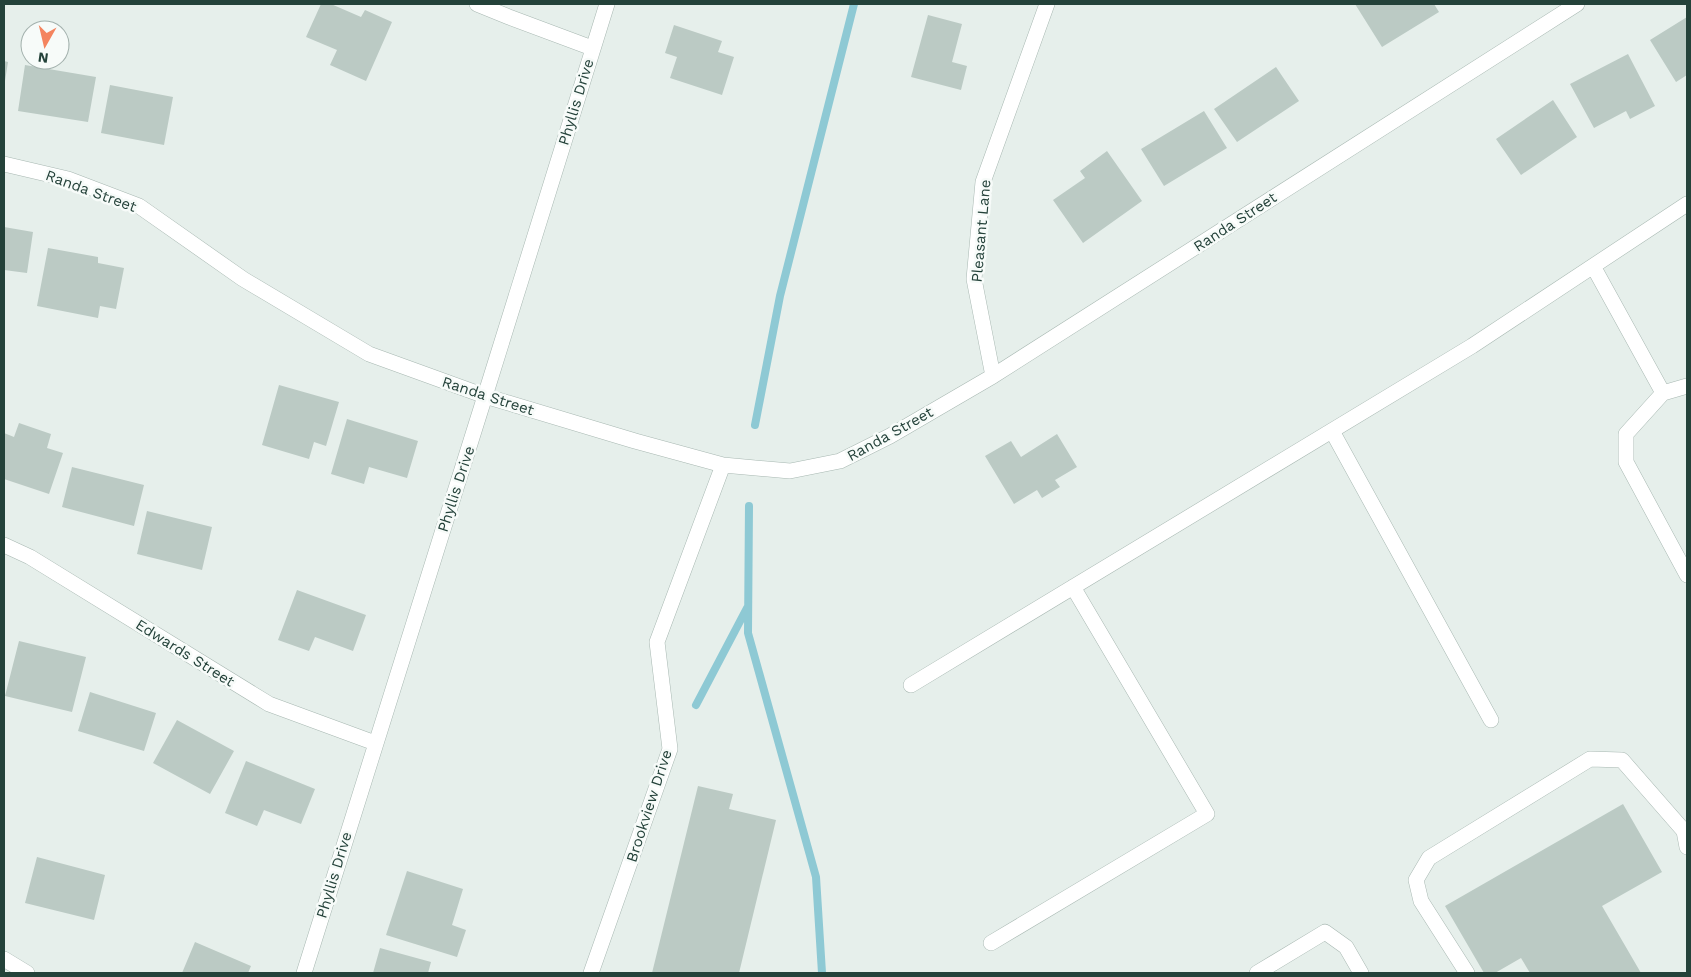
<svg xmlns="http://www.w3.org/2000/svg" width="1691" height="977" font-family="'Work Sans',sans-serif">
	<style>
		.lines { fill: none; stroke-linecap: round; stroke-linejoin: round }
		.stream { stroke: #8ec9d4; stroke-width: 8 }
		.building { fill: #bbcac4 }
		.minor-casing { stroke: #a8b8b2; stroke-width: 16 }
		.minor { stroke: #fff; stroke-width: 15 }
		.labels { text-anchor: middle; stroke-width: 5; stroke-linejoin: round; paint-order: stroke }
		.street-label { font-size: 15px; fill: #24423a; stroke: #f7fbf9 }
	</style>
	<rect width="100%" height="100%" fill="#e6efeb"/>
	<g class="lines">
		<path class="stream" d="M755,425L780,296L854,4
			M749,506L748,633L816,877L822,973
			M696,705L747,608"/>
	</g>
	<path class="building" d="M321,4H331L361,17L365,10L392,22L366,81L330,65L337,50L306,37Z
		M1355,4H1434L1439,12L1382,47Z
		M928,15L962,24L952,62L967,66L961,90L911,77Z
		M1687,17V75L1676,82L1650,40Z
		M674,25L722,41L718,52L734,57L722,95L670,78L677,57L665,53Z
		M1628,54L1655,106L1630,119L1626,111L1594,128L1570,84Z
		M4,61L8,62L5,81H4Z
		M25,65L96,77L88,122L18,111Z
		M1276,67L1299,101L1237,142L1214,109Z
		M110,85L173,97L164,145L101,133Z
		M1553,100L1577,137L1521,175L1496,139Z
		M1204,111L1227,148L1164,186L1141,149Z
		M1107,151L1142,201L1083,243L1053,200L1085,178L1080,171Z
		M4,227L33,232L27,273L4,270Z
		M48,248L98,257V263L124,268L116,309L100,306L98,318L37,306Z
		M279,385L339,402L326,446L314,442L309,459L262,445Z
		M347,419L418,441L407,478L369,467L364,484L331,474Z
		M19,423L51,434L47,448L63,453L49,494L4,479V433L14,437Z
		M1057,434L1077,467L1055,480L1060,487L1042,498L1037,490L1014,504L985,456L1011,441L1021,457Z
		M72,467L144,485L134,526L62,507Z
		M147,511L212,527L202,570L137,554Z
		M297,590L366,615L353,651L315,637L309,651L278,640Z
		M19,641L86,657L72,712L5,696Z
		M90,692L156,713L144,751L78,731Z
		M177,720L234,751L210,794L153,763Z
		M246,761L315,789L301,824L264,810L257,826L225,813Z
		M698,786L733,794L729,809L776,820L739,973H652Z
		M1623,804L1662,872L1602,906L1641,973H1530L1521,958L1495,973H1484L1445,906Z
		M37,857L105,875L94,920L25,903Z
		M407,871L463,889L452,925L466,930L457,957L386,935Z
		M195,942L251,966L248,973H182Z
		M380,948L431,962L428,973H373Z"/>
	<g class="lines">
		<g class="minor-casing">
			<path id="minor" d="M477,4L509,17L592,48
				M4,164L68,179L139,206L243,279L369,354L485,396L635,441L723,465L790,471L840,461L890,436L993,376L1577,4
				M1593,266L1663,393
				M993,376L974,279L983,182L1047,4
				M1687,386L1663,393L1626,434V462L1687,575
				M1332,431L1491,720
				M4,545L30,557L269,704L375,743
				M911,685L1472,346L1687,204
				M1687,829L1684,831L1687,847
				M991,943L1207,814L1073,587
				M4,959L27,973
				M304,973L485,396L607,4
				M591,973L670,749L657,642L723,465
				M1257,973L1325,932L1346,947L1361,973
				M1467,973L1421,901L1416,880L1429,858L1590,759L1622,760L1684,831"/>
		</g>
		<use href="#minor" class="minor"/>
	</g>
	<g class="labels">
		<g class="street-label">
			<text transform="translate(576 102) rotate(-73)" y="5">Phyllis Drive</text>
			<text transform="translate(91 191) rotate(20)" y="5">Randa Street</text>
			<text transform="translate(1235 222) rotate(-33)" y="5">Randa Street</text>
			<text transform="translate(981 231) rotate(-85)" y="5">Pleasant Lane</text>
			<text transform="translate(488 396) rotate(18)" y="5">Randa Street</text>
			<text transform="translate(890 434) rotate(-29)" y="5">Randa Street</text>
			<text transform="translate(456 489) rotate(-72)" y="5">Phyllis Drive</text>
			<text transform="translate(185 653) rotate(32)" y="5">Edwards Street</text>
			<text transform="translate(649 806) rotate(-72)" y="5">Brookview Drive</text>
			<text transform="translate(334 875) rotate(-73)" y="5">Phyllis Drive</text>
		</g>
	</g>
	<rect width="1691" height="977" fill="none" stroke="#24423a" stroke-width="10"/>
	<g transform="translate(45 45) rotate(188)"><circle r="24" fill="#f7fbf9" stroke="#a3b1ad"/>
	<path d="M0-4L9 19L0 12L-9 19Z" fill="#f4845f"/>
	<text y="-8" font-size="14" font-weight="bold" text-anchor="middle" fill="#24423a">N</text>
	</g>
</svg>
